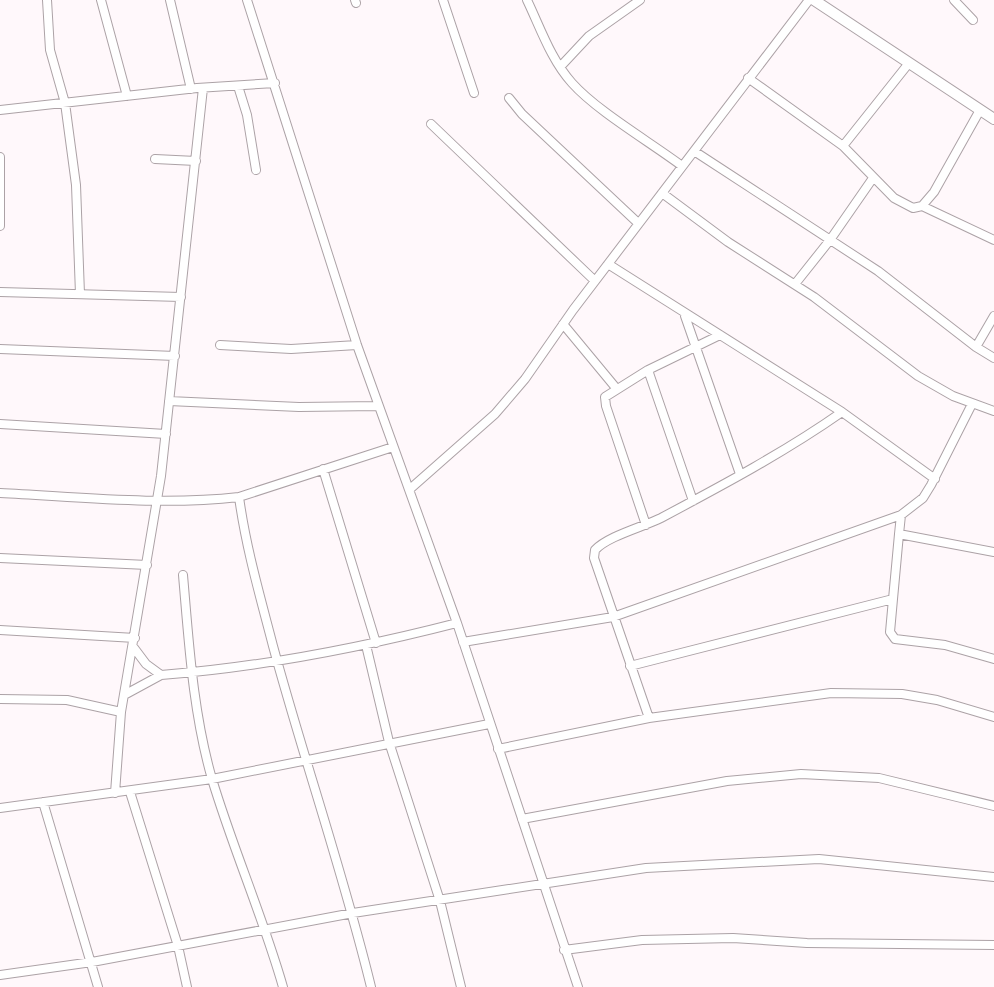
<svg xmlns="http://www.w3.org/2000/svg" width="994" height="987" font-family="Poppins,sans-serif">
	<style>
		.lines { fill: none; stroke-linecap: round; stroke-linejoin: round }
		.minor-casing { stroke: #aca2a6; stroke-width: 10 }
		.tertiary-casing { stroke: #aca2a6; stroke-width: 12 }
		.minor { stroke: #fff; stroke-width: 8 }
		.tertiary { stroke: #fff; stroke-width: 10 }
	</style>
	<rect width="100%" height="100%" fill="#fff8fb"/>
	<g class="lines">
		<g class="minor-casing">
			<path id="minor" d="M47,0L50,50L65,103L76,185L80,294
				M101,0L127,96
				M170,0L191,89
				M247,0L357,345L457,623L578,987
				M355,0L356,3
				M443,0L474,93
				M527,0C540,27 551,60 572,83C597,111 650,142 682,166
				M954,0L973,20
				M560,67L589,36L640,0
				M748,78L843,146L894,198L913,208L922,206L934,192L980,110
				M238,86L247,115L256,170
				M509,98L522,114L638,223
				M0,110L197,88L275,83
				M431,124L595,281
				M843,146L909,63
				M694,151L878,271L976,347L994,358
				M0,157V226
				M155,159L196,161
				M662,193L728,242L814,297L918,376L953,396L994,411
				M922,206L994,240
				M608,264L842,412L935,479
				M795,284L830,240L873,178
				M0,292L181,297
				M685,316L740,474
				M563,324L616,388
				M220,345L291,349L357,345
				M976,347L994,316
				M0,349L175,356
				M648,370L693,501
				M169,401L299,407L378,406
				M0,424L166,434
				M323,469L376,643
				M410,489L495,414L525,379L573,310L809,0
				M0,493C80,497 160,506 239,497L393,447
				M239,497C246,548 260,596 273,646C304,760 343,872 371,987
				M901,515L899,534L994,552
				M646,525L606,406L605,397L648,370L720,335
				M0,558L147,565
				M183,575C189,644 193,713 212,779C233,849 263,917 283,987
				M893,599L890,632L895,639L945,645L994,659
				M0,630L135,638
				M463,642L613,617L901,515L923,498L931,485L972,404
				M366,645L389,742L440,901L461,987
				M134,648L146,664L161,675C261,667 360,648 457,623
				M630,666L893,599L899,534
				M126,694L161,675
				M0,699L67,700L121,712
				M649,718L594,558L595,550C608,536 643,527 661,518C723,485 785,452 842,412
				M498,749L649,718L831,693L902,694L937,700L994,717
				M130,792L178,946L187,987
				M115,793L121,712L161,476L203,88
				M43,802L98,987
				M0,808L212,779L489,724
				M522,819L727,781L801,774L879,778L994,806
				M564,950L642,940L733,938L807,943L994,945
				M0,975L92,962L353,913L646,868L819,859L994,877"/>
		</g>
		<g class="tertiary-casing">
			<path id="tertiary" d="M814,0L994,119"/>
		</g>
		<use href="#minor" class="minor"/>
		<use href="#tertiary" class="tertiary"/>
	</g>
</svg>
